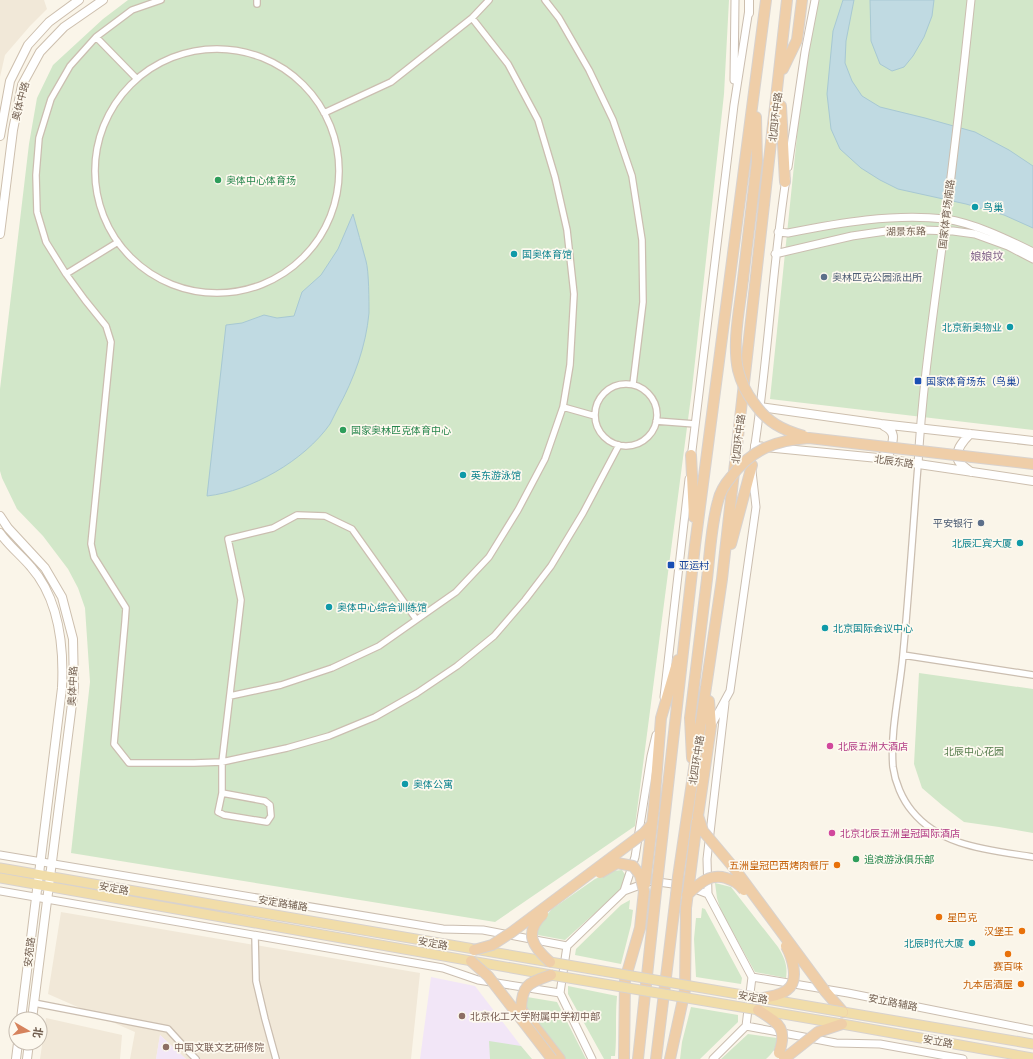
<svg xmlns="http://www.w3.org/2000/svg" width="1033" height="1059" font-family="'DM Sans','Noto Sans SC',sans-serif">
	<style>
		.residential { fill: #f1e8d8 }
		.education { fill: #f2e6f7 }
		.green { fill: #d2e7c9 }
		.water { fill: #c0dae2; stroke: #a7c8d3 }
		.lines { fill: none; stroke-linecap: round; stroke-linejoin: round }
		.minor-casing { stroke: #cbbeb0; stroke-width: 8 }
		.tertiary-casing { stroke: #cbbeb0; stroke-width: 9 }
		.secondary-casing { stroke: #cdbfae; stroke-width: 10 }
		.primary-casing { stroke: #d8d2ce; stroke-width: 11 }
		.trunk-casing { stroke: #d8d2ce; stroke-width: 12 }
		.minor { stroke: #fff; stroke-width: 5.5 }
		.tertiary { stroke: #fff; stroke-width: 7 }
		.secondary { stroke: #fff; stroke-width: 8 }
		.primary { stroke: #f1dda9; stroke-width: 9 }
		.trunk { stroke: #efcea8; stroke-width: 10 }
		.primary-bridge-casing { stroke: #d8d2ce; stroke-width: 11; stroke-linecap: butt }
		.trunk-bridge-casing { stroke: #d8d2ce; stroke-width: 12; stroke-linecap: butt }
		.primary-bridge { stroke: #f1dda9; stroke-width: 9 }
		.trunk-bridge { stroke: #efcea8; stroke-width: 10 }
		.leisure-dot { fill: #2e9e5b; stroke: #fdf9ef; stroke-width: 1.5 }
		.culture-dot { fill: #0f9aa8; stroke: #fdf9ef; stroke-width: 1.5 }
		.service-dot { fill: #5c6f8a; stroke: #fdf9ef; stroke-width: 1.5 }
		.transit-dot { fill: #1a4fb4; stroke: #fdf9ef; stroke-width: 1.5 }
		.hotel-dot { fill: #d1479c; stroke: #fdf9ef; stroke-width: 1.5 }
		.food-dot { fill: #e8710a; stroke: #fdf9ef; stroke-width: 1.5 }
		.education-dot { fill: #8d6e63; stroke: #fdf9ef; stroke-width: 1.5 }
		.labels { text-anchor: middle; stroke-width: 3.5; stroke-linejoin: round; paint-order: stroke }
		.street-label { font-size: 10px; fill: #725f50; stroke: #fdf9ef }
		.leisure-label { font-size: 10px; fill: #27864d; stroke: #fdf9ef; text-anchor: start }
		.culture-label { font-size: 10px; fill: #0d838f; stroke: #fdf9ef; text-anchor: start }
		.service-label { font-size: 10px; fill: #4e5e75; stroke: #fdf9ef; text-anchor: start }
		.transit-label { font-size: 10px; fill: #164399; stroke: #fdf9ef; text-anchor: start }
		.hotel-label { font-size: 10px; fill: #b23c85; stroke: #fdf9ef; text-anchor: start }
		.park-label { font-size: 10px; fill: #557c4c; stroke: #fdf9ef }
		.food-label { font-size: 10px; fill: #c56008; stroke: #fdf9ef; text-anchor: end }
		.education-label { font-size: 10px; fill: #785e54; stroke: #fdf9ef; text-anchor: start }
		.neighbourhood-label { font-size: 11px; fill: #85678d; stroke: #fdf9ef }
	</style>
	<rect width="100%" height="100%" fill="#faf5e9"/>
	<path class="residential" d="M0,0H44L47,9L30,26L5,55L0,77Z
		M61,912L420,973L411,1059H186L160,1035L156,1059H130L135,1032L48,994Z
		M46,1018L122,1035L120,1059H40Z"/>
	<path class="education" d="M431,977L475,986L531,1059H420Z
		M160,1035L186,1059H156Z"/>
	<path class="green" d="M128,0H729L724,94L692,389L635,826L495,922L71,853L90,682L85,608L78,588L68,569L43,536L17,509L2,478L0,471V389L29,144L37,98L53,65L103,19Z
		M811,0H1033V430L770,399Z
		M919,673L1033,689V833L999,827L964,822L943,806L922,788L914,764Z
		M622,870L626,876L623,885L618,892L565,940L538,935L537,926L552,909L595,879L612,871Z
		M715,883L731,887L778,947C784,957 788,965 786,978L755,972L721,911L717,898Z
		M630,900L629,909L633,910L631,925L621,964L575,955L576,949L621,905Z
		M702,908L705,909L742,978L741,984L696,977L694,939L696,918H701Z
		M568,986L617,996C615,1016 617,1036 615,1056H611V1059H604L568,994Z
		M527,997L557,1002L586,1059H561L532,1020L526,1006Z
		M691,1007L738,1015V1022L700,1059H680L682,1042Z
		M748,1034L777,1038C776,1048 773,1053 766,1059H721Z
		M489,1041L521,1046L532,1059H490Z"/>
	<path class="water" d="M843,0H854L846,41L845,63L852,81L862,96L880,107L925,118L975,132L1009,150L1033,166V228L1004,215L966,204L898,189L880,180L861,168L840,149L831,129L827,94L833,31Z
		M870,0H934L932,16L924,37L913,56L904,67L892,71L880,64L871,41Z
		M353,214C357,230 362,245 366,261C369,271 369,302 369,313C366,346 354,379 338,408C335,413 333,419 330,424C304,461 251,491 207,496L226,325L242,323L264,315L277,318L294,316L302,292L321,275L338,249Z"/>
	<g class="lines">
		<g class="minor-casing">
			<path id="minor" d="M161,0L132,10L96,37L70,66L51,99L39,138L36,175L37,212L46,242L66,274L85,300L106,326L111,342L91,544L94,557L126,608L125,622L114,744L129,763H194L222,762L287,748L329,736L375,717L417,693L457,666L494,636L525,600L551,566L583,513L619,445
				M545,0L559,18L589,70L613,120L632,176L642,240L643,302L633,384
				M257,4V0
				M96,37L137,79
				M95 171a122 122 0 1 1 244 0a122 122 0 1 1-244 0Z
				M324,113L391,82L472,18L489,0
				M66,274L118,242
				M595 415a31 31 0 1 1 62 0a31 31 0 1 1-62 0Z
				M563,407L595,416
				M656,421L695,424
				M918,465C913,528 909,592 903,655C900,690 890,731 893,767C895,782 902,799 912,811C941,847 990,850 1033,857
				M903,655L1033,675
				M230,696L281,685L332,668L379,646L456,592L489,557L518,510L545,459L563,407L570,365L574,294L567,230L555,177L538,120L508,64L472,18
				M222,793L265,801L270,805L271,816L267,822L224,815L218,812L222,793V762L241,600L228,539L273,528L297,515L325,516L352,529L416,619
				M255,935L256,981L265,1019L276,1059
				M34,1003L168,1029L189,1052L196,1059"/>
		</g>
		<g class="tertiary-casing">
			<path id="tertiary" d="M734,80L735,0
				M788,167L805,52L815,0
				M778,232L788,233C839,223 893,213 945,219C974,223 1007,239 1033,252
				M775,254L852,236L886,231L922,230L953,231L975,234L1008,246L1033,259
				M754,451C768,361 772,269 786,179
				M691,459L734,105L749,9
				M918,465C922,387 934,309 944,232C954,155 963,78 971,0
				M664,697L689,479
				M711,726L730,691L756,507L752,471
				M0,855L443,929L483,930L567,946
				M0,891L443,968L478,980L560,993
				M624,891L635,857L651,756L656,735
				M752,977L848,993L1033,1030
				M746,1026L836,1043L880,1044L963,1059
				M592,1059L560,993L567,946L624,891L651,881L687,886L708,894
				M713,1059L746,1026L752,977L708,894L707,859L725,703"/>
		</g>
		<g class="secondary-casing">
			<path id="secondary" d="M749,13V0
				M0,136L10,81L28,45L49,22L79,0
				M0,234L13,130L22,85L40,52L64,27L103,0
				M760,407L881,424L1033,441
				M970,434C963,441 952,453 960,463C963,466 967,469 971,472
				M755,446L878,458L1033,481
				M879,458L890,452C893,440 897,432 884,426
				M0,516L8,528L45,568L62,597L73,639L74,688L32,1019
				M0,533C9,546 21,555 31,567C60,600 64,647 62,688L21,1019
				M16,1059L18,1043
				M27,1059L29,1043"/>
		</g>
		<g class="primary-casing">
			<path id="primary" d="M0,868L550,962
				M0,878L551,975
				M843,1012L1033,1044
				M842,1024L1033,1058"/>
		</g>
		<g class="trunk-casing">
			<path id="trunk" d="M783,69L797,40L802,0
				M781,106L785,182
				M743,279L757,162L756,117
				M691,455L694,517
				M972,457L1033,464
				M731,544L752,465
				M692,758L690,718L707,579
				M654,807L661,718L678,660
				M698,816L711,726L709,701
				M658,875L695,545L766,0
				M678,877L722,579L787,0
				M825,991L843,1012
				M521,1009L560,1059
				M624,1059L625,980L640,928L644,891
				M638,1059L656,892
				M656,1059L676,895
				M670,1059L685,990L686,908"/>
		</g>
		<use href="#minor" class="minor"/>
		<use href="#tertiary" class="tertiary"/>
		<use href="#secondary" class="secondary"/>
		<use href="#primary" class="primary"/>
		<use href="#trunk" class="trunk"/>
		<g class="primary-bridge-casing">
			<path id="primary-bridge" d="M550,962L843,1012
				M551,975L842,1024"/>
		</g>
		<g class="trunk-bridge-casing">
			<path id="trunk-bridge" d="M743,279C740,307 732,342 738,370C741,382 747,394 754,403C767,422 782,430 804,436
				M707,579C710,553 711,526 718,501C720,492 725,484 731,477C752,449 776,440 809,438L972,457
				M698,816L703,831L734,868L825,991
				M600,873L617,863L633,866L640,875L644,891
				M645,884L654,807
				M656,892L658,875
				M676,895L678,877
				M687,895C699,884 709,873 726,878C735,881 738,883 744,890
				M686,908L697,821
				M543,914C523,933 533,947 550,962
				M474,950L492,945L512,932L644,833L652,824
				M471,961L488,976L552,1059
				M760,999C769,996 780,996 787,990C800,981 792,957 786,946
				M521,1009C522,984 529,983 551,975
				M758,1010C778,1023 788,1027 779,1053
				M784,1059L818,1032L842,1024"/>
		</g>
		<use href="#primary-bridge" class="primary-bridge"/>
		<use href="#trunk-bridge" class="trunk-bridge"/>
	</g>
	<g class="leisure-dot">
		<circle cx="218" cy="180" r="4"/>
		<circle cx="343" cy="430" r="4"/>
		<circle cx="856" cy="859" r="4"/>
	</g>
	<g class="culture-dot">
		<circle cx="975" cy="207" r="4"/>
		<circle cx="514" cy="254" r="4"/>
		<circle cx="1010" cy="327" r="4"/>
		<circle cx="463" cy="475" r="4"/>
		<circle cx="1020" cy="543" r="4"/>
		<circle cx="329" cy="607" r="4"/>
		<circle cx="825" cy="628" r="4"/>
		<circle cx="405" cy="784" r="4"/>
		<circle cx="972" cy="943" r="4"/>
	</g>
	<g class="service-dot">
		<circle cx="824" cy="277" r="4"/>
		<circle cx="981" cy="523" r="4"/>
	</g>
	<g class="transit-dot">
		<rect x="914" y="377" width="8" height="8" rx="2"/>
		<rect x="667" y="561" width="8" height="8" rx="2"/>
	</g>
	<g class="hotel-dot">
		<circle cx="830" cy="746" r="4"/>
		<circle cx="832" cy="833" r="4"/>
	</g>
	<g class="food-dot">
		<circle cx="837" cy="865" r="4"/>
		<circle cx="939" cy="917" r="4"/>
		<circle cx="1022" cy="931" r="4"/>
		<circle cx="1008" cy="954" r="4"/>
		<circle cx="1021" cy="984" r="4"/>
	</g>
	<g class="education-dot">
		<circle cx="462" cy="1016" r="4"/>
		<circle cx="166" cy="1047" r="4"/>
	</g>
	<g class="labels">
		<g class="street-label">
			<text transform="translate(20 101) rotate(-75)" y="4">奥体中路</text>
			<text transform="translate(775 117) rotate(-83)" y="4">北四环中路</text>
			<text transform="translate(946 214) rotate(-83)" y="4">国家体育场南路</text>
			<text transform="translate(906 231) rotate(-1)" y="4">湖景东路</text>
			<text transform="translate(738 439) rotate(-83)" y="4">北四环中路</text>
			<text transform="translate(894 461) rotate(8)" y="4">北辰东路</text>
			<text transform="translate(72 686) rotate(-87)" y="4">奥体中路</text>
			<text transform="translate(696 760) rotate(-81)" y="4">北四环中路</text>
			<text transform="translate(114 888) rotate(10)" y="4">安定路</text>
			<text transform="translate(283 903) rotate(9)" y="4">安定路辅路</text>
			<text transform="translate(433 943) rotate(10)" y="4">安定路</text>
			<text transform="translate(29 952) rotate(-83)" y="4">安苑路</text>
			<text transform="translate(753 997) rotate(10)" y="4">安定路</text>
			<text transform="translate(893 1002) rotate(11)" y="4">安立路辅路</text>
			<text transform="translate(938 1041) rotate(10)" y="4">安立路</text>
		</g>
		<g class="leisure-label">
			<text x="226" y="184">奥体中心体育场</text>
			<text x="351" y="434">国家奥林匹克体育中心</text>
			<text x="864" y="863">追浪游泳俱乐部</text>
		</g>
		<g class="culture-label">
			<text x="983" y="211">鸟巢</text>
			<text x="522" y="258">国奥体育馆</text>
			<text x="1002" y="331" text-anchor="end">北京新奥物业</text>
			<text x="471" y="479">英东游泳馆</text>
			<text x="1012" y="547" text-anchor="end">北辰汇宾大厦</text>
			<text x="337" y="611">奥体中心综合训练馆</text>
			<text x="833" y="632">北京国际会议中心</text>
			<text x="413" y="788">奥体公寓</text>
			<text x="964" y="947" text-anchor="end">北辰时代大厦</text>
		</g>
		<g class="service-label">
			<text x="832" y="281">奥林匹克公园派出所</text>
			<text x="973" y="527" text-anchor="end">平安银行</text>
		</g>
		<g class="transit-label">
			<text x="926" y="385">国家体育场东（鸟巢）</text>
			<text x="679" y="569">亚运村</text>
		</g>
		<g class="hotel-label">
			<text x="838" y="750">北辰五洲大酒店</text>
			<text x="840" y="837">北京北辰五洲皇冠国际酒店</text>
		</g>
		<g class="park-label">
			<text x="974" y="755">北辰中心花园</text>
		</g>
		<g class="food-label">
			<text x="829" y="869">五洲皇冠巴西烤肉餐厅</text>
			<text x="947" y="921" text-anchor="start">星巴克</text>
			<text x="1014" y="935">汉堡王</text>
			<text x="1008" y="970" text-anchor="middle">赛百味</text>
			<text x="1013" y="988">九本居酒屋</text>
		</g>
		<g class="education-label">
			<text x="470" y="1020">北京化工大学附属中学初中部</text>
			<text x="174" y="1051">中国文联文艺研修院</text>
		</g>
		<g class="neighbourhood-label">
			<text x="987" y="260">娘娘坟</text>
		</g>
	</g>
	<g transform="translate(28 1031) rotate(99)"><circle r="19" fill="#fdf9ef" stroke="#c5bbaf"/>
	<path d="M0-3L7 15L0 10L-7 15Z" fill="#d6835d"/>
	<text y="-6" font-size="11" font-weight="bold" text-anchor="middle" fill="#725f50">北</text>
	</g>
</svg>
